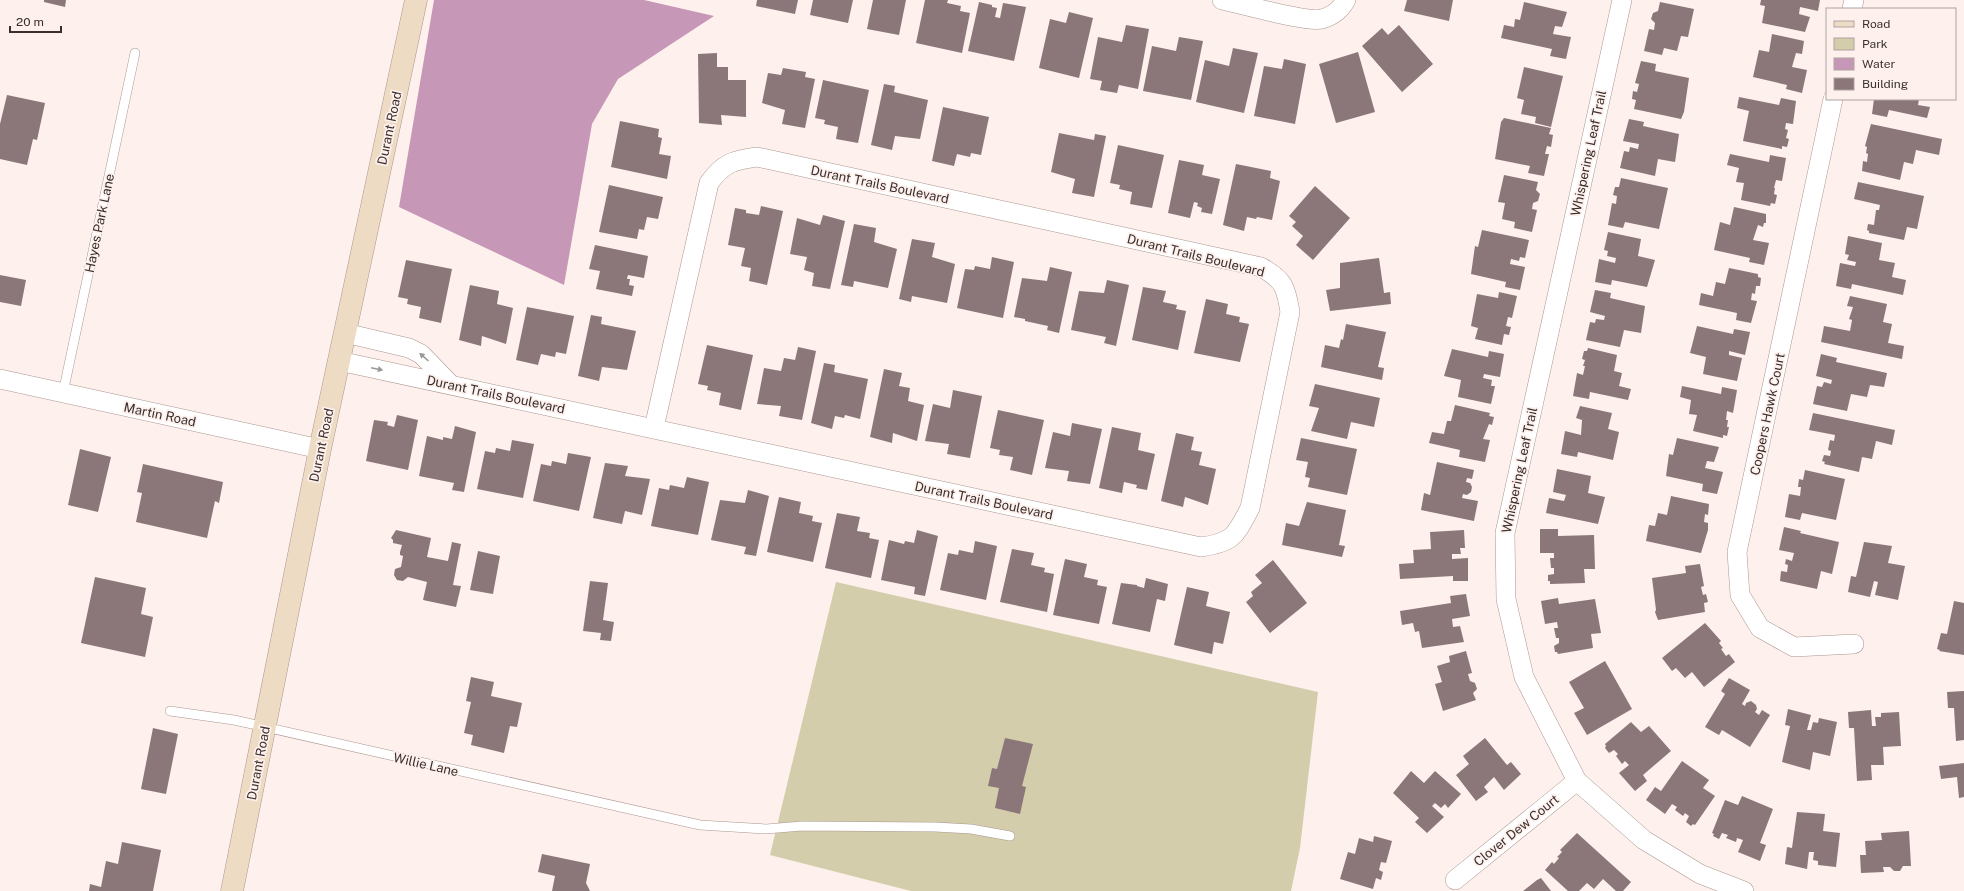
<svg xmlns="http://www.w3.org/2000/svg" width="1964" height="891" font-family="'Public Sans',sans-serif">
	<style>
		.green { fill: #d4cdab }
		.water { fill: #c697b7 }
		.building { fill: #8b777a }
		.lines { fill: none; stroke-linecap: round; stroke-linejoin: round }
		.lane-casing { stroke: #ab9690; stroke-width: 10 }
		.street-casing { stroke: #ab9690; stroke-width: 20 }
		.secondary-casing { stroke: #ab9690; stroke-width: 23 }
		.lane { stroke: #fff; stroke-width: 9 }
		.street { stroke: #fff; stroke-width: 19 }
		.secondary { stroke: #eedbc4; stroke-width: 22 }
		.oneway { fill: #9c9896 }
		.labels { text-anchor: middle; stroke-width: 3.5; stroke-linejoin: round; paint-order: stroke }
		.street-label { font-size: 13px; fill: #39302e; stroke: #fef0ec }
	</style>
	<rect width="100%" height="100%" fill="#fef0ec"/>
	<path class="green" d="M836,582L1318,692L1300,848L1291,891H911L770,855Z"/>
	<path class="water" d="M434,0H644L714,16L618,79L592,124L564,285L399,207Z"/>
	<path class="building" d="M44,0H66L65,7L44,2Z
		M757,0H798L795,14L756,6Z
		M813,0H853L848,23L810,15Z
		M873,0H906L899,35L867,29Z
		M925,0H948L947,3L961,6L960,11L970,13L962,53L916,43Z
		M1407,0H1453L1449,21L1404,11Z
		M1761,0H1820L1818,11L1800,7L1799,14L1810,17L1805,32L1762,23L1765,6L1760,5Z
		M979,2L992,5V7L997,8L995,17L1000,18L1003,3L1026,7L1014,61L968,51Z
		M1524,2L1567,12L1562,27L1555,26L1553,34L1571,37L1566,59L1550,56L1552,49L1501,38L1504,25L1514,27L1515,19L1520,20Z
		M1660,2L1694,9L1688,37L1681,36L1677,51L1664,48L1662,55L1644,51L1649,29L1654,30L1655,23L1651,19L1653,13L1658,11Z
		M1069,12L1093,18L1079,78L1039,68L1050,19L1066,23Z
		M1126,25L1149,29L1138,89L1119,85L1117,93L1100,90L1102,81L1090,79L1098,37L1122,42Z
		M1399,25L1433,64L1402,92L1362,46L1382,28L1388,35Z
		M1772,34L1804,41L1802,54L1796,53L1792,67L1807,70L1802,93L1786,89L1787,85L1753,77L1759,50L1769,52Z
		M1179,37L1203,41L1191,100L1143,91L1152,46L1176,51Z
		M1233,48L1258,53L1244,113L1196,102L1205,60L1229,66Z
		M1358,52L1375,112L1336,123L1319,64Z
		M717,53V67H728V80H746V117L721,115L722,125L699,123L698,54Z
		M1284,59L1306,64L1295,124L1254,116L1264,66L1282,69Z
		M1641,61L1656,64L1655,71L1689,78L1684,112L1681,119L1634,109L1636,100L1632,99L1633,91L1637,92L1639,84L1635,83Z
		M1524,67L1563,76L1551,127L1535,123L1536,117L1521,114L1524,100L1517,98Z
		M783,68L806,72L805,77L815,79L805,128L782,124L785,110L762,103L768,73L781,75Z
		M823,80L869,90L858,143L836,139L838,127L824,124L825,120L815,118Z
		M884,84L895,86L894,92L928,100L920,139L895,136L892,150L871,145Z
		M7,95L45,103L37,140L33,139L27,165L0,159V124Z
		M1739,97L1779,105L1781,98L1796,101L1793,124L1786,123L1785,129L1788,130L1786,138L1789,139L1787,147L1782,146V149L1743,141L1749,111L1737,108Z
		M1874,99H1919L1918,105L1930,107L1927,118L1889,110L1887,117L1872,114Z
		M943,107L989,117L981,155L971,153L970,157L957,154L954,166L932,161Z
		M1504,118L1551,128L1549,134L1553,135L1551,147L1547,146L1545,154H1549L1544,176L1528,173L1530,166L1495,159L1501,122Z
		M1629,119L1644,122L1643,126L1679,134L1675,162L1658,159L1655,176L1620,168L1624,151L1629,152L1630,147L1638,149L1639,144L1623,141Z
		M620,121L659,129L658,137L662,138L659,154L671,156L667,179L611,167Z
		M1871,124L1942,139L1939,155L1916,150L1913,164L1904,162L1900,180L1862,171L1863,161L1867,162L1868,154L1866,153L1867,147L1865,146Z
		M1059,133L1094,140L1095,134L1106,136L1094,197L1072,193L1075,179L1051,172Z
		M1118,145L1164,155L1152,208L1130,204L1132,192L1119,189L1120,185L1110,183Z
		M1730,154L1769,162L1770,155L1786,158L1782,181L1776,180L1774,188H1775L1774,194L1777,195L1775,204L1771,203L1770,206L1741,200L1744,183L1736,182L1739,168L1727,165Z
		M1179,160L1204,165L1202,175L1220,179L1212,214L1201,212L1202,208L1197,206L1198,203L1194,202L1190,218L1168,213Z
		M1236,164L1271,171L1270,178L1280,181L1272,220L1257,217L1256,219L1247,217L1244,231L1223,225Z
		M1504,175L1538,182L1536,190L1540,194L1538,201L1533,203L1532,209L1537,210L1532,232L1514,228L1515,222L1502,219L1505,203L1498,202Z
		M1621,178L1668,188L1659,229L1625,222L1623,228L1608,225L1612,203L1616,204L1617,196L1613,195L1615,187H1619Z
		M1858,182L1924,196L1917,229L1907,227L1904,240L1869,233V231L1867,230L1868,224L1874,225L1876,210H1879L1880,205L1854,199Z
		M609,185L663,197L658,219L647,217L644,230L639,229L637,239L599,232Z
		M1315,186L1350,218L1313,260L1296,245L1303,236L1292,226L1296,222L1289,216Z
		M761,206L783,211L767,285L749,281L751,268L741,266L745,248L728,245L735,208L746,210V213L759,215Z
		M1734,207L1766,214V223H1764L1763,227L1758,225L1753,240L1769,243L1764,265L1749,262L1750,258L1714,250L1720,222L1730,225Z
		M823,215L845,221L830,289L812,286L814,273L804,270L807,257L790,254L797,218L820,225Z
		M854,224L876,228L874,242L897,249L888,288L854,281L853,287L841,285Z
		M1482,230L1529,240L1525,258L1520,257L1519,261L1511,259L1510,264L1525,267L1520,290L1505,287L1506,282L1471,274L1475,246L1478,247Z
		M1608,232L1641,239L1638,256L1655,260L1647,287L1612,280L1611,285L1595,282L1599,259L1615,263L1616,258L1607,256L1608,251L1604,250Z
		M1848,236L1882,243L1879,260L1895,263L1892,277L1906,280L1903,295L1852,284L1851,289L1836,286L1840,263L1855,266L1856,262L1847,260L1849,255L1845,254Z
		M912,239L935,243L932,257L955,264L947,303L912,296L911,302L899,299Z
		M595,245L648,256L644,278L628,275L627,279H630L629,285L634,286L632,296L596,289L600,271L589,269Z
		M992,257L1014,262L1003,318L957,308L965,269L974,270L975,266L990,269Z
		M1379,258L1384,293L1390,292L1391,304L1330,311L1326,290L1340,288V263Z
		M406,260L452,269L441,323L419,318L421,307L407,304L408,299L398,297Z
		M1050,267L1072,272L1059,333L1047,330L1048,326L1025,321V319L1014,317L1022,278L1047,281Z
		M1729,268L1758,274V277L1761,278L1760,286H1756L1755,294L1752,293L1751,300L1757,301L1751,323L1736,320L1737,313L1699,305L1701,293L1713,296L1716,282L1725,284Z
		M0,275L26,280L21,306L0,302Z
		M1107,280L1129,285L1116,346L1104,343L1106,337L1071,330L1079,291L1104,293Z
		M470,285L499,291L497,304L513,308L506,344L482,336L481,346L459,340Z
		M1143,287L1166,291L1163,302L1177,305L1176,309L1186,311L1178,350L1132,340Z
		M1595,290L1611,293L1610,298L1645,306L1641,333L1624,330L1620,347L1586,340L1590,322L1595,323L1596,319L1604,320L1605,316L1590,312Z
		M1499,292L1517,296L1512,318L1508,317L1506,326L1511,327L1509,335L1504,334L1502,345L1475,339L1478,328L1471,326L1477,294L1498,298Z
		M1850,296L1887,304L1883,322L1892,324L1888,343L1904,346L1902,359L1821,342L1824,326L1850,331L1852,320L1849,319L1853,307L1847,306Z
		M1206,299L1228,304L1226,314L1240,317L1239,322L1249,324L1240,362L1194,353Z
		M527,307L574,316L566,354L556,352L555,357L541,354L538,365L516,360Z
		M591,315L602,317L601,324L636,331L627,370L602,367L599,381L578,376Z
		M1346,324L1386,332L1378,367L1384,368L1382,380L1321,367L1325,345L1339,348L1341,339L1343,340Z
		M1697,326L1733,334L1734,329L1750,332L1745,355L1729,351V355L1742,358L1737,381L1703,374L1706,357L1690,353Z
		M707,345L753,355L741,410L719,405L721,393L707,390L708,386L698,384Z
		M798,347L816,351L802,420L779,416L781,406L757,404L764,368L781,371L784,358L795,360Z
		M1588,348L1617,355L1614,371L1622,373L1619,386L1631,389L1628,400L1590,392L1589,399L1573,396L1577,373L1583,375L1585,366H1583L1585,360L1582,359L1584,351H1587Z
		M1452,349L1488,357L1489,351L1504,354L1500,377L1484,374L1483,378L1492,380L1491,386H1495L1491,404L1458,397L1461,380L1444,376Z
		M1821,354L1837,358L1836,362L1887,373L1884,387L1870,385L1867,397L1851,394L1847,411L1813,404L1817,386L1822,387L1824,382L1831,384L1832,380L1816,376Z
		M824,363L835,365L834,372L868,379L860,419L845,415L844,418L835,416L832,429L811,423Z
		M884,369L902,373L899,386L910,388L908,401L924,405L917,441L893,433L892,443L870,437Z
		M1315,384L1380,398L1374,427L1351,422L1347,439L1311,431L1319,408L1309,406Z
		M1682,386L1721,394L1722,387L1737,390L1733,413L1727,411L1726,420H1728L1727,427H1729L1727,436L1723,435V438L1693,431L1697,415L1689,414L1691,400L1680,397Z
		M953,390L982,396L970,458L947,454L949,444L925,441L933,404L950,408Z
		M1455,405L1490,413L1489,416L1494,417L1492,425L1489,424L1483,439L1490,440L1485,462L1459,457L1460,450L1429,443L1432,432L1444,434L1447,421H1451Z
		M1580,406L1612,413L1608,429L1619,432L1613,460L1578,452L1577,457L1561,454L1565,431L1581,435L1582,420L1576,418Z
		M998,410L1044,420L1032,475L1010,470L1013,457L999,455L1000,450L990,448Z
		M1813,413L1895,430L1892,445L1876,441L1872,459L1862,457L1859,472L1824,464L1825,462L1822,461L1824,455L1830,456L1831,451L1828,450L1830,440L1834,441L1835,435L1809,430Z
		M397,415L418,420L408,470L366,461L374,420L388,422L387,425L394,427Z
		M1072,423L1102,429L1090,484L1067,481L1069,471L1045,468L1053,432L1070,436Z
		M455,426L476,432L464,492L452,490L454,483L419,476L427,436L443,440V437L452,439Z
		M1112,427L1141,433L1138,450L1155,454L1147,490L1136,488L1137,485L1124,482L1122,493L1099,488Z
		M1176,433L1194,437L1191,450L1202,452L1199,465L1216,469L1208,505L1185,497L1183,507L1161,501Z
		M1301,438L1357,449L1347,495L1308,487L1310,478L1305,477L1308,462L1296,460Z
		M1677,438L1719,447L1714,462L1707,461L1705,468L1723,472L1717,494L1702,491L1703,484L1666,476L1669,454L1673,455Z
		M512,440L534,444L523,498L477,489L485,451L495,453L496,448L510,451Z
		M80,449L111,457L98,512L68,505Z
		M568,453L591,457L579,511L533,501L541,464L551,466L552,461L566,464Z
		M1437,462L1474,470L1472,479L1467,478L1466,482L1470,483L1472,487L1471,492L1467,495L1463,494L1462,498L1478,501L1474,521L1421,510L1424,493L1430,495Z
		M605,463L628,466L625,476L650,479L642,515L625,511L622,524L593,518Z
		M143,464L223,482L219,503L215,501L207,538L136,522L142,493L137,492Z
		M1557,469L1591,476L1588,493L1605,497L1598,524L1546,513L1549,498L1564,501L1566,495L1553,492Z
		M1805,470L1845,479L1836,520L1802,513L1800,520L1785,517L1789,494L1800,496L1801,487H1798L1799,479L1803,480Z
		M687,477L709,482L698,535L651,526L659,488L669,490L670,485L684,488Z
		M748,490L769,496L756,556L744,554L746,547L711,540L720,500L745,503Z
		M1671,496L1709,504L1708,515L1705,514L1704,522L1708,523V530L1701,553L1646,541L1649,525L1655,526L1658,513L1667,515Z
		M779,497L801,502L799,513L813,516L812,521L822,523L813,562L767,552Z
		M1307,502L1346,510L1339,545L1345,546L1342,557L1282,545L1286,523L1299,526Z
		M837,513L860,517L857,531L870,533L869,538L879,540L871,578L825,568Z
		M1784,527L1801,531L1800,533L1839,542L1832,574L1821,571L1817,589L1780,581L1781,571L1787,572L1788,565L1785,564L1786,559L1792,561L1794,553L1779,550Z
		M1540,529H1558V536L1594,535L1595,569H1584L1585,583L1550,584V581H1548V575L1554,574V568H1551L1550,558H1554V553H1540Z
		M396,530L431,538L427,557L448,561L452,542L461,544L453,585L461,586L456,607L423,600L427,582L408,577L403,581L397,580L394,575L395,569L401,567L403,556L400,555V552L402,545L393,543V540L391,538Z
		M917,530L938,536L925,596L914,594L915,587L881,580L889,540L904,544L905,541L914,543Z
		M1464,530L1465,548H1460L1461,554H1452V559L1468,558V581H1453V576L1400,579L1399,564L1414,563L1413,550L1431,549L1430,532Z
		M975,541L997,546L986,600L940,590L948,553L958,555L959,550L973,553Z
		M1864,542L1892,546L1888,563L1905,566L1898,600L1875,595L1878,582L1874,581L1870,597L1848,592L1851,576L1856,577Z
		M1012,549L1034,553L1031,565L1045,568L1044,572L1054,574L1047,612L1000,602Z
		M478,551L500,556L493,594L470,590Z
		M1065,559L1087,564L1084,577L1098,580L1097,585L1107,587L1099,624L1053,615Z
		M1273,560L1307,603L1270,633L1246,602L1253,596L1251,592L1262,583L1255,575Z
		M1700,564L1704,586L1701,587L1703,595L1706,594L1708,602L1704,603L1705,612L1658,620L1655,612L1656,610L1652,578L1686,573L1685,566Z
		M95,577L146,588L141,614L153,617L145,657L81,643Z
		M1146,578L1168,584L1165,601L1157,599L1150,632L1112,624L1121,583L1137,585V586L1144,588Z
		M590,581L608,583L603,620L614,622L611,641L600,640L601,633L583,631Z
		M1187,587L1209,592L1206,606L1230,612L1223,644L1214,642L1212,654L1174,645Z
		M1466,594L1470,616L1452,619L1453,627L1460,626L1464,642L1422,648L1419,631L1415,632L1413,623L1402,625L1400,611L1451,603L1450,596Z
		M1558,598L1559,604L1595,599L1601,633L1591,634L1593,648L1558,654L1557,652H1555L1554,646L1559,643V638H1556L1554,628H1558L1557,622L1545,624L1541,601Z
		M1954,601L1964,603V655L1939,651L1940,650L1937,649L1941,633L1947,634Z
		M1705,623L1721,641L1719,643L1723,648L1721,649L1726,656L1729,654L1735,662L1704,687L1692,672L1685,678L1676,668L1672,671L1662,658Z
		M1466,651L1472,673L1468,674L1470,681L1475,683L1477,689L1473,693L1476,700L1443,711L1435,684L1442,682L1437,666L1450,662L1449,656Z
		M1605,661L1632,709L1587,735L1574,713L1584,708L1569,682Z
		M471,677L494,682L491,696L522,703L517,727L510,726L504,753L471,745L473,735L464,733L471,702L466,701Z
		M1729,678L1750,690L1742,704L1745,706L1746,703L1751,701L1756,705L1757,709L1755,712L1759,715L1762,710L1770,715L1750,747L1722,730L1719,735L1705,727L1725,694L1721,691Z
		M1964,691V740L1956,741L1954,708H1948L1947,692Z
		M1788,709L1811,715L1807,730H1811L1813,722L1818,723L1819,718L1837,722L1830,756L1813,752L1810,770L1782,762L1790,726L1785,725Z
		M1871,710L1872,726H1876L1875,717H1881V713L1899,712L1901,746L1883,747L1884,765H1871L1872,780L1857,781L1854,728H1849L1848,712Z
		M1631,722L1641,732L1649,726L1671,751L1643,775L1647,781L1635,791L1619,773L1629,765L1625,761L1622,764L1616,756L1618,754L1614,750L1609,753L1605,748L1606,746L1605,744Z
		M153,728L178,734L166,794L141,789Z
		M1005,738L1033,744L1022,786L1026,787L1020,814L995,808L999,788L988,786L992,768L997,769Z
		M1485,738L1507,765L1511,762L1521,774L1504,790L1494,777L1484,787L1488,792L1476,801L1456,775L1469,764L1463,756Z
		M1682,761L1709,780L1703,788L1715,796L1695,825L1693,824L1691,826L1686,822L1689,816L1685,813L1683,816L1675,810L1677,807L1672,804L1665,814L1646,800L1655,787L1661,791Z
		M1964,763V797L1959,798L1957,777L1941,779L1939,766Z
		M1411,771L1424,783L1435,771L1461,794L1448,808L1445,804L1441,808L1435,803L1432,806L1444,817L1427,833L1415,822L1419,818L1393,793Z
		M1742,796L1773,809L1760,843L1766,845L1760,861L1738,852L1743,840L1737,838L1736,842L1726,838L1728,835L1722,833L1719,839L1713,836L1714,834L1712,833L1725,800L1738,805Z
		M1797,812L1825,814L1823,831L1840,833L1836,867L1818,865V861L1813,860L1814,852H1809L1807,869L1785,864L1787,847L1792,848Z
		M1909,831L1911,866H1903L1900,871H1894L1890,867H1883L1884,872L1861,873L1860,855H1866L1865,841L1882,840L1881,833Z
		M1577,833L1631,882L1623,891H1616L1603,879L1594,889L1587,883L1579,891H1568L1545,870L1552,862L1554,864L1559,858L1557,857L1562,852L1560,850Z
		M1374,836L1392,841L1386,863L1381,862L1379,870L1383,872L1381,880L1376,878L1373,889L1340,879L1348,852L1355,854L1359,838L1373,842Z
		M122,842L161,850L153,891H89L90,884L101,887L106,861L118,864Z
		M542,854L590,864L586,883L590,891H552L555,876L538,872Z
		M1541,878L1551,891H1523L1537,880Z"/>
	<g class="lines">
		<g class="lane-casing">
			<path id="lane" d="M63,393L135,53
				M170,711L234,720L700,825L766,829L802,826L935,827L971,829L1010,836"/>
		</g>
		<g class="street-casing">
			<path id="street" d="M1222,0C1242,4 1307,23 1322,19C1333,16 1341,9 1346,0
				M1622,0L1505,533L1506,599L1524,677L1577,781L1644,840L1700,874L1744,891
				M1852,9L1854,0
				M1833,99L1737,552L1740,595L1760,628L1794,647L1854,644
				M345,333L409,348L421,354L451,385
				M339,361C626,421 913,484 1201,547C1234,542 1235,536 1250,508L1290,312C1286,287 1284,280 1261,267L757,157C734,160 723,163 709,183L654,428
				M0,379L320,449
				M1455,880L1577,781"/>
		</g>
		<g class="secondary-casing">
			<path id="secondary" d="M232,891L320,449L416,0"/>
		</g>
		<use href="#lane" class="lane"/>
		<use href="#street" class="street"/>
		<use href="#secondary" class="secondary"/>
	</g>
	<defs><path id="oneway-solid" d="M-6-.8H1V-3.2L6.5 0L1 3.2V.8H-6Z"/></defs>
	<g class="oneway">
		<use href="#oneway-solid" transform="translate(424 357) rotate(-138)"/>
		<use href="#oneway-solid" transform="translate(377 369) rotate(12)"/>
	</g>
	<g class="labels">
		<g class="street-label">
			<text transform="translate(389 128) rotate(-78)" y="5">Durant Road</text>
			<text transform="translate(1588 153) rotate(-78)" y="5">Whispering Leaf Trail</text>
			<text transform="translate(880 184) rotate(12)" y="5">Durant Trails Boulevard</text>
			<text transform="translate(99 223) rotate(-78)" y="5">Hayes Park Lane</text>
			<text transform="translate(1196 255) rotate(14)" y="5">Durant Trails Boulevard</text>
			<text transform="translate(496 394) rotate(12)" y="5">Durant Trails Boulevard</text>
			<text transform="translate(160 414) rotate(12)" y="5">Martin Road</text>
			<text transform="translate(1767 414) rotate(-78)" y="5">Coopers Hawk Court</text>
			<text transform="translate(321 445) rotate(-78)" y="5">Durant Road</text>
			<text transform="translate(1519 470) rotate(-78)" y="5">Whispering Leaf Trail</text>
			<text transform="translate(984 500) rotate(12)" y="5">Durant Trails Boulevard</text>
			<text transform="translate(258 763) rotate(-79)" y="5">Durant Road</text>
			<text transform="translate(426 764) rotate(13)" y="5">Willie Lane</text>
			<text transform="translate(1516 830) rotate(-39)" y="5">Clover Dew Court</text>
		</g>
	</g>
	<rect x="1826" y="8" width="130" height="92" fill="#fef0ec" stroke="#afa3a0"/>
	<rect x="1834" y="21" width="20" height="6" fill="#eedbc4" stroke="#afa3a0"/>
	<text x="1862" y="28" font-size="12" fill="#39302e">Road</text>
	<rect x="1834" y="38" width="20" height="12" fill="#d4cdab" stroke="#afa3a0"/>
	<text x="1862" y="48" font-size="12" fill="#39302e">Park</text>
	<rect x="1834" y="58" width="20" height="12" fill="#c697b7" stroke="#afa3a0"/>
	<text x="1862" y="68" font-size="12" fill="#39302e">Water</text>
	<rect x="1834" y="78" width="20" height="12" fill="#8b777a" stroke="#afa3a0"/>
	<text x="1862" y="88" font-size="12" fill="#39302e">Building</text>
	<path d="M10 26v6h51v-6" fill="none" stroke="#39302e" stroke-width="2"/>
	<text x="16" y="26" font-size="12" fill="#39302e" stroke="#fef0ec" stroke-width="3" paint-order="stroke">20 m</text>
</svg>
